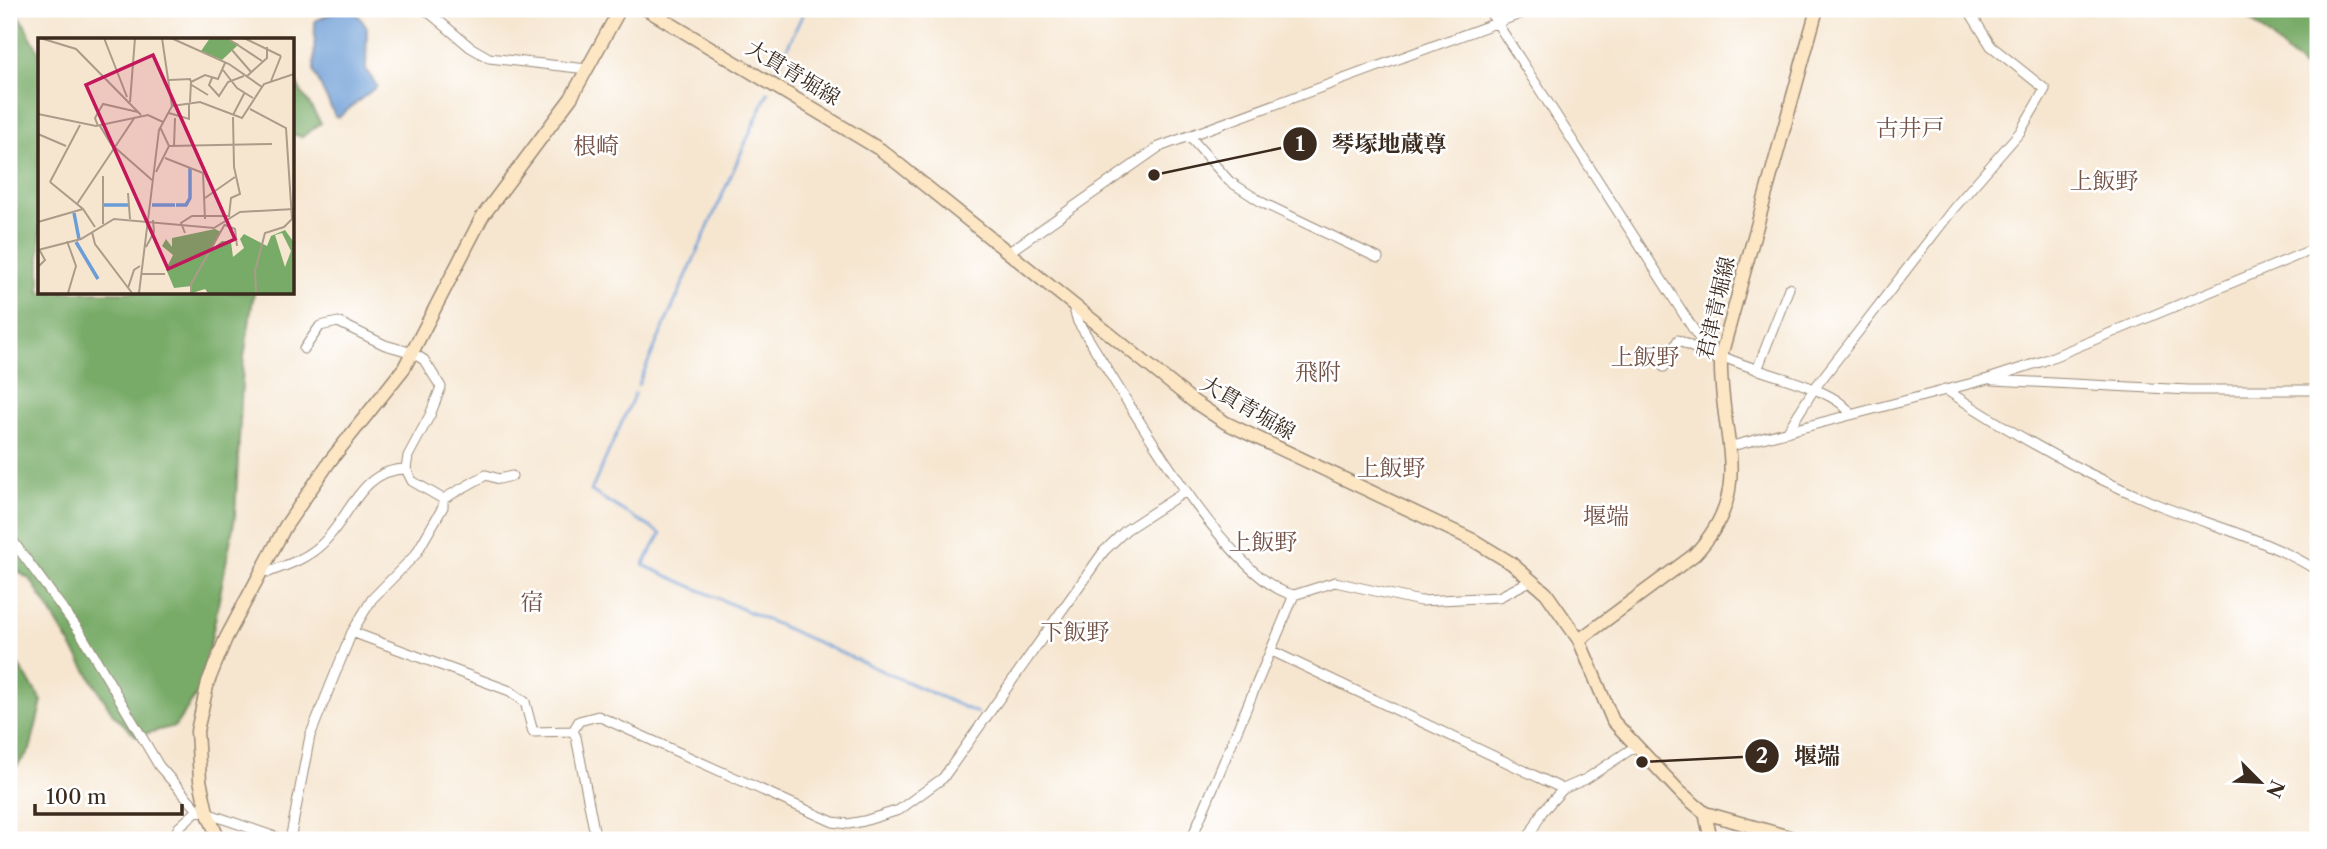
<svg xmlns="http://www.w3.org/2000/svg" width="2327" height="849" font-family="'Libre Caslon Text','Noto Serif JP',serif">
	<style>
		.forest { fill: #78ab67; stroke: #5a6a42; stroke-width: 2 }
		.water { fill: #6c9dd6; stroke: #54647a; stroke-width: 2 }
		.lines { fill: none; stroke-linecap: round; stroke-linejoin: round }
		.stream { stroke: #6c9dd6; stroke-width: 2.5 }
		.street-casing { stroke: #988877; stroke-width: 11 }
		.secondary-casing { stroke: #988877; stroke-width: 15 }
		.street { stroke: #fff; stroke-width: 9 }
		.secondary { stroke: #fce6c4; stroke-width: 12 }
		.labels { text-anchor: middle; stroke-width: 5; stroke-linejoin: round; paint-order: stroke }
		.street-label { font-size: 21px; fill: #3b2a1e; stroke: #fff }
		.neighbourhood-label { font-size: 23px; fill: #735247; stroke: #fff }
		.inset-river { fill: none; stroke: #6c9dd6; stroke-width: 3.5 }
		.inset-road { fill: none; stroke: #ab9b89; stroke-width: 2 }
		.view { fill: #c2185b; fill-opacity: 0.15; stroke: #c2185b; stroke-width: 3.5 }
		.inset-edge { fill: none; stroke: #3b2a1e; stroke-width: 3.5 }
		.leader { fill: none; stroke: #3b2a1e; stroke-width: 2.5 }
		.callout-dot { fill: #3b2a1e; stroke: #fff; stroke-width: 2.5 }
		.mark-label { font-size: 21px; text-anchor: middle; font-weight: bold; fill: #fff }
		.callout-label { font-size: 23px; text-anchor: middle; font-weight: bold; fill: #3b2a1e; stroke: #fff; stroke-width: 5; stroke-linejoin: round; paint-order: stroke }
	</style>
	<rect width="100%" height="100%" fill="#fff"/>
	<filter id="ink" filterUnits="userSpaceOnUse"><feTurbulence type="fractalNoise" baseFrequency=".0143" numOctaves="2"/><feDisplacementMap in="SourceGraphic" scale="14" xChannelSelector="R" yChannelSelector="G"/><feConvolveMatrix kernelMatrix="1 2 1 2 8 2 1 2 1" color-interpolation-filters="sRGB"/></filter>
	<filter id="wash" filterUnits="userSpaceOnUse"><feTurbulence type="fractalNoise" baseFrequency=".00686" numOctaves="4" result="noise"/><feDisplacementMap in="SourceGraphic" scale="28" xChannelSelector="R" yChannelSelector="G"/><feGaussianBlur stdDeviation="1.57" result="paint"/><feColorMatrix in="noise" values="0 0 0 0 0 0 0 0 0 0 0 0 0 0 0 0 0 1.4 0 .05"/><feComposite in="paint" operator="in"/></filter>
	<g filter="url(#wash)">
		<rect width="100%" height="100%" fill="#f6e6d0"/>
		<path class="forest" d="M9,9H16L40,54V292H254L243,364L235,517L202,687L175,726L136,736L113,714L31,580L9,566Z
			M2239,9H2318V81Z
			M292,77L321,123L302,137L292,134Z
			M9,651L42,701L30,750L9,775Z"/>
		<path class="water" d="M342,9H354L367,28L366,70L377,86L339,117L335,116L314,72L315,21Z"/>
		<g class="lines">
			<path class="stream" d="M776,72L805,9
				M638,385L768,92
				M635,393L591,491L661,534L643,565L977,713"/>
		</g>
	</g>
	<g filter="url(#ink)">
		<g class="lines">
			<g class="street-casing">
				<path id="street" d="M425,9L470,47L489,58L587,69
					M1488,9L1699,338C1704,343 1710,350 1716,353C1745,371 1837,386 1850,414
					M1189,136L1229,181L1263,203L1378,258
					M1009,252L1159,147L1534,9
					M1073,306L1078,322C1116,381 1228,583 1294,595L1335,582L1420,601L1499,597L1532,580
					M1664,367L1678,340L1716,359
					M1757,370L1789,288
					M1993,380L2189,390H2318
					M1945,389C2012,434 2081,473 2156,504C2211,526 2268,539 2318,571
					M1787,432L1814,389L1954,208L2020,132L2045,89L1991,46L1968,9
					M1728,447L1988,379L2043,361L2318,247
					M443,499L486,475L499,479L512,476
					M9,536L80,632L159,766L181,791L198,810L284,840
					M262,566L269,572C287,565 306,559 321,545C350,518 360,469 406,469
					M352,632L510,691L525,702L533,732L573,731
					M1272,651L1563,789
					M573,731L579,721L598,716L833,822L848,824L864,821L899,810L943,778L1104,551L1126,530L1186,491
					M573,731L576,737L596,840
					M172,840L179,827L198,810
					M290,840L310,736L352,632L372,599L416,554L443,507V499L412,481L406,469L408,456L430,415L441,387L424,360L413,353L385,345L338,322L320,326L304,349
					M1191,840L1294,595
					M1527,840L1542,812L1563,789L1586,779L1636,746"/>
			</g>
			<g class="secondary-casing">
				<path id="secondary" d="M646,9L881,150L1193,401L1226,423L1473,540L1511,563L1546,593L1579,640L1613,721L1680,792L1705,813L1800,840
					M1579,640L1694,555C1758,488 1718,436 1721,356L1817,9
					M1705,813L1711,840
					M219,840L207,812L200,780L197,731L208,682L226,638L285,527L330,461L404,368L482,217L571,98L620,9"/>
			</g>
			<use href="#street" class="street"/>
			<use href="#secondary" class="secondary"/>
		</g>
	</g>
	<g class="labels">
		<g class="street-label">
			<text transform="translate(793 73) rotate(31)" y="7">大貫青堀線</text>
			<text transform="translate(1716 308) rotate(-77)" y="7">君津青堀線</text>
			<text transform="translate(1248 408) rotate(30)" y="7">大貫青堀線</text>
		</g>
		<g class="neighbourhood-label">
			<text x="1910" y="136">古井戸</text>
			<text x="596" y="154">根崎</text>
			<text x="2104" y="189">上飯野</text>
			<text x="1645" y="365">上飯野</text>
			<text x="1318" y="380">飛附</text>
			<text x="1391" y="476">上飯野</text>
			<text x="1606" y="524">堰端</text>
			<text x="1263" y="550">上飯野</text>
			<text x="532" y="610">宿</text>
			<text x="1075" y="640">下飯野</text>
		</g>
	</g>
	<g transform="translate(38 38)">
		<rect width="256" height="256" fill="#f6e6d0"/>
		<path d="M172,0H187L201,6L184,22L163,13ZM177,191L183,194L174,211L184,203L193,204L195,219L206,210L202,201L206,196L229,208L233,198L247,192L255,203V255H170L167,251L154,255V248L136,250L128,231L135,217L124,208L128,201L134,209V200ZM244,195L253,213L247,229L237,197Z" fill="#78ab67" fill-rule="evenodd"/>
		<path class="inset-river" d="M65,167H91M114,167H137M138,167H148L152,160V130M36,175L41,201M38,204L60,241"/>
		<path class="inset-road" d="M2,0L38,11L103,77M66,0L89,59M133,0L191,26L224,49M189,0L224,23M206,0L243,18M194,12L213,34M185,32L199,50L215,60M208,39L229,20V9M174,40L171,47L181,58L190,44L206,38M131,42L152,41L153,44M233,43L243,18M152,46L170,57M92,64L97,0M152,64L153,44L167,37L180,41L187,25M134,68L162,64L204,80L226,46L256,36M212,71L248,90L254,181L246,189L227,195L217,233L218,255M131,75L151,81V66M0,76L58,88L110,77L125,84M195,77L207,54M60,88L57,80L65,66L100,74M62,88L73,106L114,142M0,96L28,108M131,108L234,106M136,108L137,80M127,120L165,135L167,181M118,134L131,108L122,89M65,138V186M12,144L45,171L57,189M12,144L42,87M90,155L92,181M167,160L197,139M39,166L97,79M0,184L45,171M187,187L197,191L199,208M54,194L57,206L94,255M147,195L143,185L154,178H191L193,160L202,156L196,129L195,79M29,203L38,228L30,255M108,209L116,194L115,182M0,212L43,201L76,181L176,190L202,174L256,171M0,229L7,222L1,211M103,236H127M90,250L96,232L102,228M101,255L121,92L134,68L124,0M153,255V246L187,186"/>
		<path class="view" d="M115,17L197,201L130,231L48,47Z"/>
		<rect width="256" height="256" class="inset-edge"/>
	</g>
	<path class="leader" d="M1154 175L1300 144M1642 762L1762 756"/>
	<g class="callout-dot">
		<circle cx="1154" cy="175" r="7"/>
		<circle cx="1642" cy="762" r="7"/>
		<circle cx="1300" cy="144" r="18"/>
		<circle cx="1762" cy="756" r="18"/>
	</g>
	<g class="mark-label">
		<text x="1300" y="151">1</text>
		<text x="1762" y="763">2</text>
	</g>
	<g class="callout-label">
		<text x="1389" y="152">琴塚地蔵尊</text>
		<text x="1817" y="764">堰端</text>
	</g>
	<rect width="2327" height="849" fill="none" stroke="#fff" stroke-width="35"/>
	<g transform="translate(2260 782) rotate(114)" stroke="#ffffff" stroke-width="5" paint-order="stroke">
	<path d="M0-5L12 26L0 18L-12 26Z" fill="#3b2a1e"/>
	<text y="-10" font-size="19" font-weight="bold" text-anchor="middle" fill="#3b2a1e">N</text>
	</g>
	<path d="M35 804v10h147v-10" fill="none" stroke="#3b2a1e" stroke-width="3.5"/>
	<text x="46" y="804" font-size="21" fill="#3b2a1e" stroke="#ffffff" stroke-width="5" paint-order="stroke">100 m</text>
</svg>
